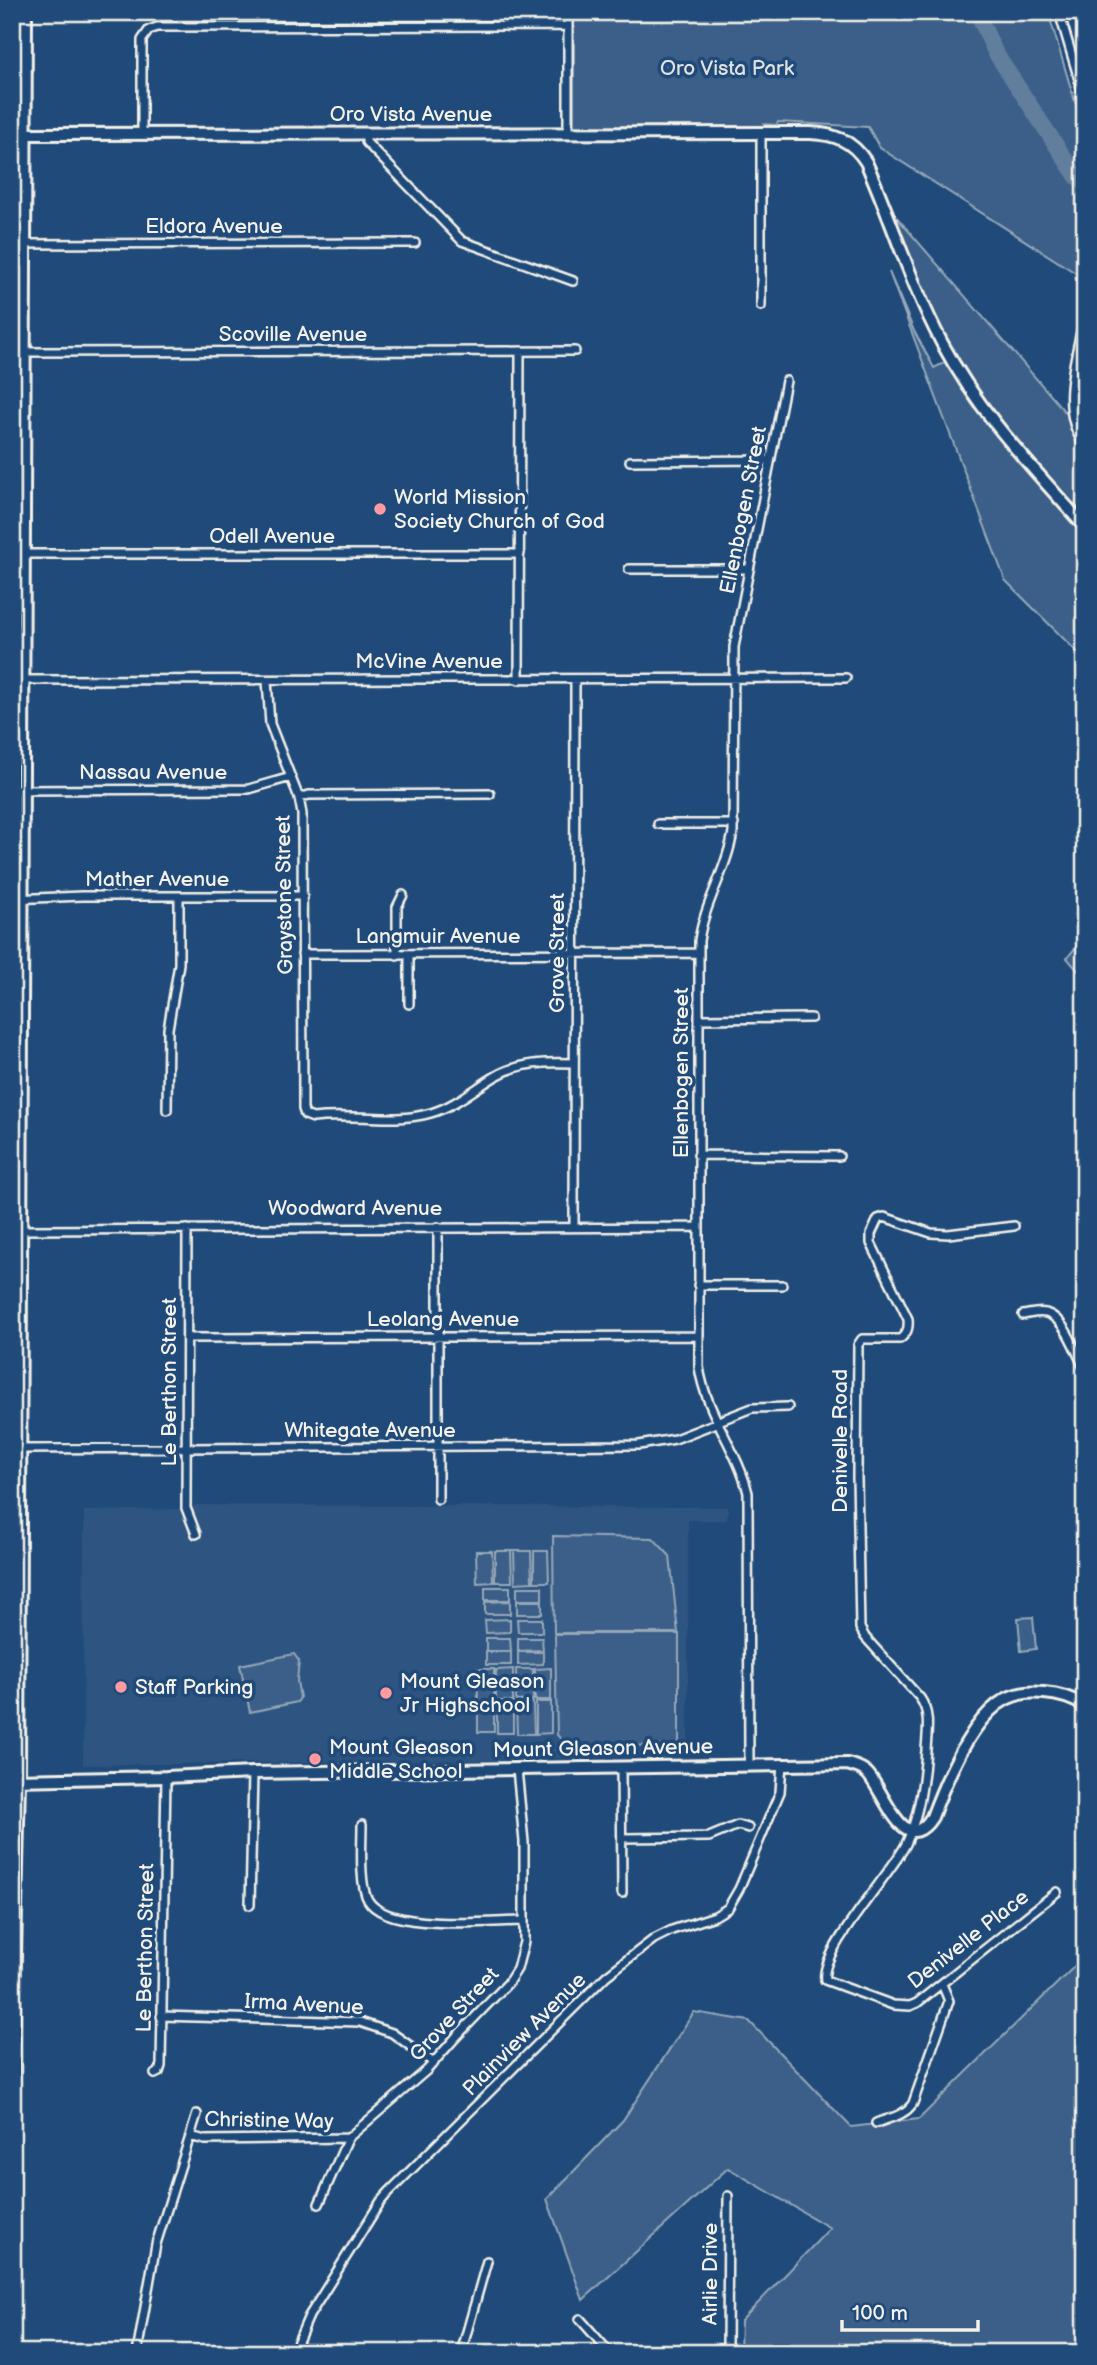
<svg xmlns="http://www.w3.org/2000/svg" width="1097" height="2365" font-family="'Balsamiq Sans',sans-serif">
	<style>
		.built { fill: #2d5581 }
		.green { fill: #3a5f88; stroke: #97a8b8; stroke-width: 2 }
		.lines { fill: none; stroke-linecap: round; stroke-linejoin: round }
		.river { stroke: #627e9d; stroke-width: 16 }
		.street-casing { stroke: #f4f1e8; stroke-width: 12 }
		.secondary-casing { stroke: #f4f1e8; stroke-width: 16 }
		.street { stroke: #1f4a7a; stroke-width: 7 }
		.secondary { stroke: #1f4a7a; stroke-width: 10 }
		.poi-dot { fill: #ff9aa2; stroke: #1f4a7a; stroke-width: 2.5 }
		.labels { text-anchor: middle; stroke-width: 7; stroke-linejoin: round; paint-order: stroke }
		.park-label { font-size: 21px; fill: #e1e2de; stroke: #1f4a7a }
		.street-label { font-size: 21px; fill: #f4f1e8; stroke: #1f4a7a }
		.poi-label { font-size: 21px; fill: #f4f1e8; stroke: #1f4a7a; text-anchor: start }
	</style>
	<rect width="100%" height="100%" fill="#1f4a7a"/>
	<filter id="ink" filterUnits="userSpaceOnUse"><feTurbulence type="fractalNoise" baseFrequency=".0143" numOctaves="2"/><feDisplacementMap in="SourceGraphic" scale="14" xChannelSelector="R" yChannelSelector="G"/><feConvolveMatrix kernelMatrix="1 2 1 2 8 2 1 2 1" color-interpolation-filters="sRGB"/></filter>
	<g filter="url(#ink)">
		<path class="built" d="M197,1505L728,1507L727,1520H688V1754L507,1760L83,1765L84,1511L178,1509Z"/>
		<path class="green" d="M574,12H1048L1085,135V279L880,148L868,127L778,122L776,125L764,124V127H574Z
			M881,199L1085,435V660L1005,580L889,272L914,331L934,368L950,360Z
			M1085,936V979L1067,958Z
			M553,1536L653,1538L670,1556L678,1633H554Z
			M476,1551H492L493,1582L477,1583Z
			M495,1551H511L512,1582H495Z
			M514,1551H531L532,1582L515,1583Z
			M534,1551H548L549,1582H534Z
			M485,1587H510V1600H485Z
			M517,1587H542V1600H517Z
			M510,1601V1614H485V1602Z
			M517,1601H542V1614H517Z
			M1033,1617L1036,1649L1021,1651L1018,1618Z
			M510,1619V1632L486,1633L485,1620Z
			M517,1619H542V1632H518Z
			M679,1634V1742L673,1746L567,1745L557,1735L555,1634Z
			M486,1638H510L511,1651H486Z
			M518,1638H542L543,1650L518,1651Z
			M486,1652H511V1665H486Z
			M518,1652H543V1664L518,1665Z
			M294,1654L299,1661L297,1681L300,1698L297,1702L250,1712L240,1665Z
			M551,1668V1700H535V1669Z
			M477,1669H494V1701H478Z
			M513,1669V1701H496V1670Z
			M516,1669H533V1700L516,1701Z
			M494,1702V1732H478V1703Z
			M513,1702V1733H497V1703Z
			M516,1702H533L534,1734H517Z
			M536,1702H551V1733L536,1734Z
			M1085,1956V2353H740L741,2321L830,2228L728,2168L583,2300L547,2199L623,2120L694,2012L749,2021L851,2127L919,2119Z"/>
		<g class="lines">
			<path class="river" d="M977,12L995,52L1077,177L1085,183"/>
			<g class="street-casing">
				<path id="street" d="M568,12V133
					M1059,12L1085,100
					M142,134V40L149,30L157,27L568,26
					M366,134V142L462,241L573,281
					M12,244L415,243
					M761,306V133
					M1085,313C1077,355 1057,409 1085,446
					M12,352L575,351
					M630,461L770,460
					M24,554H520
					M629,569H749
					M24,680L846,678
					M267,680L270,724L299,798L302,814L303,1109L305,1115L313,1118C351,1113 393,1124 431,1113C455,1106 474,1089 496,1076C520,1062 547,1062 574,1063
					M519,680L520,351
					M12,790L249,789L291,777
					M299,798L309,795L490,794
					M658,824H734
					M12,899L82,896H303
					M302,954L699,953
					M409,954V1004
					M397,955V907L403,895
					M699,1019L811,1018
					M167,1110L168,1029L179,964V896
					M698,1155L839,1156
					M574,1226L575,680
					M1014,1226L948,1234L931,1233L884,1217L878,1219L871,1234V1243L908,1319C909,1329 907,1333 900,1339H862L858,1345L857,1477L860,1628L865,1637L920,1698C931,1714 927,1731 926,1750C924,1779 919,1816 906,1844C892,1873 819,1951 825,1980L893,2005L910,2006L917,2003L1057,1892
					M438,1227V1499
					M187,1229L186,1508L196,1534
					M21,1230L698,1227
					M698,1285H782
					M1023,1315C1030,1314 1038,1311 1046,1313C1066,1319 1075,1351 1085,1369
					M187,1338L698,1336
					M716,1422L752,1408L788,1407
					M20,1449L639,1445L675,1439L716,1423
					M749,1764L748,1493C737,1448 706,1414 699,1367V941C704,903 727,870 733,832L734,647L786,381
					M621,1767L622,1893
					M362,1825C362,1843 359,1885 368,1900C386,1932 490,1921 524,1921
					M622,1838L709,1837L738,1825L748,1828
					M250,1905L253,1773
					M161,2016L360,2022L392,2033L434,2063
					M155,2074L159,2072L161,2066L166,1777
					M876,2123C889,2118 905,2116 913,2103L949,2001L942,1984
					M190,2136L205,2140L348,2138
					M319,2204L348,2138L427,2070L455,2038L508,1983L517,1969L524,1942V1842L517,1769
					M580,2319L610,2353
					M137,2353L156,2244L197,2114
					M293,2353L309,2316L381,2201L389,2192L606,1976L654,1939L672,1930L715,1916L728,1908L739,1889L780,1792L782,1764
					M461,2353L487,2261
					M727,2353L728,2196"/>
			</g>
			<g class="secondary-casing">
				<path id="secondary" d="M12,134L810,133C834,134 852,140 866,162C892,221 911,285 942,343C980,414 1032,467 1085,527
					M12,1780L166,1777L253,1773L847,1764C854,1766 861,1767 867,1773C883,1788 904,1861 932,1817C945,1782 972,1717 1006,1699C1017,1693 1032,1692 1044,1693C1059,1694 1072,1698 1085,1706
					M12,2083L19,1780L26,12"/>
			</g>
			<use href="#street" class="street"/>
			<use href="#secondary" class="secondary"/>
		</g>
	</g>
	<g class="poi-dot">
		<circle cx="380" cy="509" r="7"/>
		<circle cx="121" cy="1687" r="7"/>
		<circle cx="386" cy="1693" r="7"/>
		<circle cx="315" cy="1759" r="7"/>
	</g>
	<g class="labels">
		<g class="park-label">
			<text x="727" y="75">Oro Vista Park</text>
		</g>
		<g class="street-label">
			<text x="411" y="121">Oro Vista Avenue</text>
			<text x="214" y="233">Eldora Avenue</text>
			<text x="293" y="341">Scoville Avenue</text>
			<text transform="translate(743 510) rotate(-79)" y="7">Ellenbogen Street</text>
			<text x="272" y="543">Odell Avenue</text>
			<text x="429" y="668">McVine Avenue</text>
			<text x="153" y="779">Nassau Avenue</text>
			<text x="157" y="886">Mather Avenue</text>
			<text transform="translate(284 895) rotate(-91)" y="7">Graystone Street</text>
			<text x="438" y="943">Langmuir Avenue</text>
			<text transform="translate(557 953) rotate(-90)" y="7">Grove Street</text>
			<text transform="translate(681 1073) rotate(-90)" y="7">Ellenbogen Street</text>
			<text x="355" y="1215">Woodward Avenue</text>
			<text x="443" y="1326">Leolang Avenue</text>
			<text transform="translate(169 1382) rotate(-90)" y="7">Le Berthon Street</text>
			<text x="370" y="1437">Whitegate Avenue</text>
			<text transform="translate(840 1441) rotate(-90)" y="7">Denivelle Road</text>
			<text transform="translate(603 1748) rotate(-1)" y="7">Mount Gleason Avenue</text>
			<text transform="translate(968 1939) rotate(-38)" y="7">Denivelle Place</text>
			<text transform="translate(145 1948) rotate(-89)" y="7">Le Berthon Street</text>
			<text transform="translate(304 2004) rotate(3)" y="7">Irma Avenue</text>
			<text transform="translate(454 2014) rotate(-47)" y="7">Grove Street</text>
			<text transform="translate(524 2034) rotate(-45)" y="7">Plainview Avenue</text>
			<text transform="translate(269 2120) rotate(1)" y="7">Christine Way</text>
			<text transform="translate(710 2274) rotate(-90)" y="7">Airlie Drive</text>
		</g>
		<g class="poi-label">
			<text x="394" y="504">World Mission<tspan x="394" dy="24">Society Church of God</tspan></text>
			<text x="400" y="1688">Mount Gleason<tspan x="400" dy="24">Jr Highschool</tspan></text>
			<text x="135" y="1694">Staff Parking</text>
			<text x="329" y="1754">Mount Gleason<tspan x="329" dy="24">Middle School</tspan></text>
		</g>
	</g>
	<rect width="1097" height="2365" fill="none" stroke="#1f4a7a" stroke-width="42"/>
	<rect x="21" y="21" width="1055" height="2323" fill="none" stroke="#f4f1e8" stroke-width="2.5" filter="url(#ink)"/>
	<path d="M842 2320v10h136v-10" fill="none" stroke="#f4f1e8" stroke-width="3.5"/>
	<text x="852" y="2320" font-size="21" fill="#f4f1e8" stroke="#1f4a7a" stroke-width="5" paint-order="stroke">100 m</text>
</svg>
